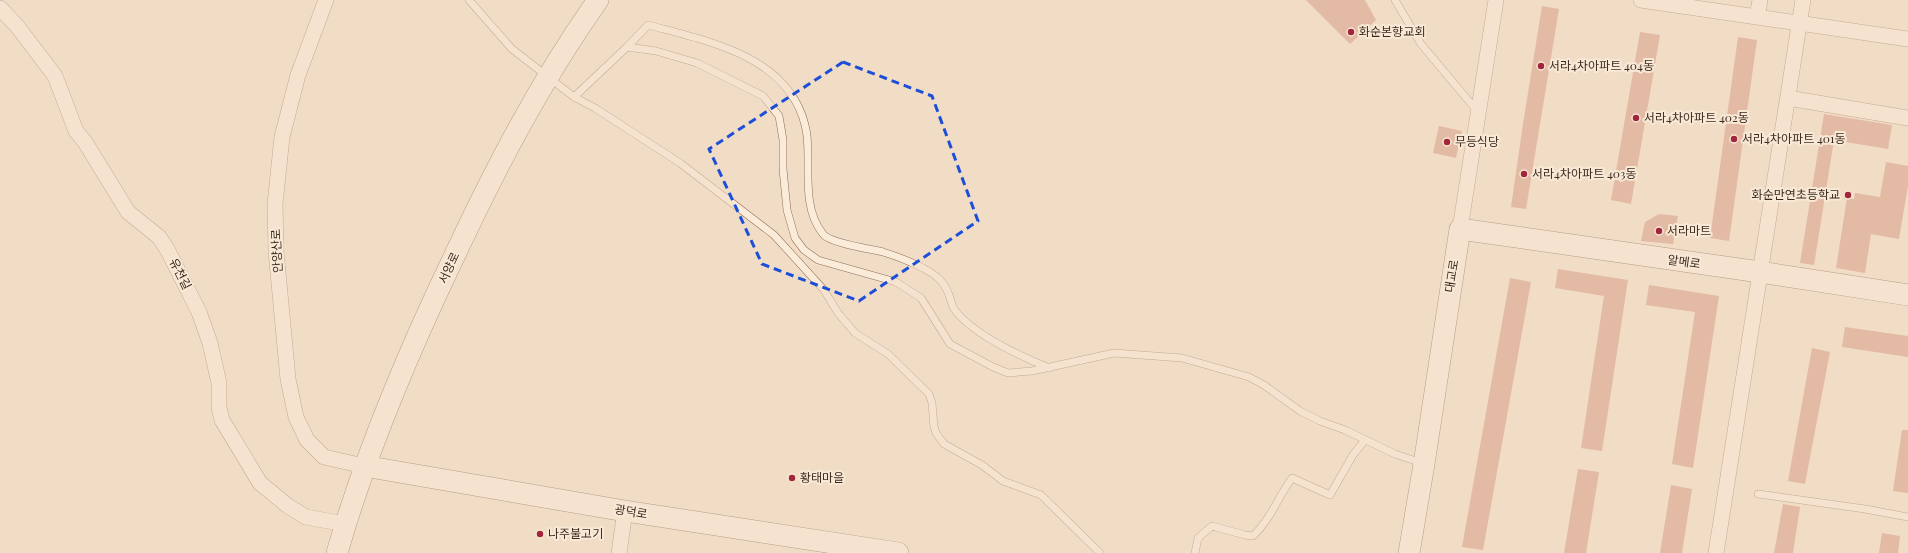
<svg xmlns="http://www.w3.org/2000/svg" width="1908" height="553" font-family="'Playfair Display','Noto Sans KR',serif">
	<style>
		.building { fill: #d2907a }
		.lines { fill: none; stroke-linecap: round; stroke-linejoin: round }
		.lane-casing { stroke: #8f6d5a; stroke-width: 8 }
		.street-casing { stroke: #8f6d5a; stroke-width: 16 }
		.secondary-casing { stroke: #714f3d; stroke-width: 22 }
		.lane { stroke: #fbecda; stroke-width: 7 }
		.street { stroke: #fbecda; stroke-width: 15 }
		.secondary { stroke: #fbecda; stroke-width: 21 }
		.marked { fill: none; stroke: #1d4ed8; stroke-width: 3; stroke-dasharray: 8 5; stroke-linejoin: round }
		.poi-dot { fill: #a2253b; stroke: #f8e9d6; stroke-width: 1.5 }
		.labels { text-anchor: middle; stroke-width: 4; stroke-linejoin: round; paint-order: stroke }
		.poi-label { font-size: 12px; fill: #3e291f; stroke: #f8e9d6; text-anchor: start }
		.street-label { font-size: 12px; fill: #3e291f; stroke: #f8e9d6 }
	</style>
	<rect width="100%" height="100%" fill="#f1ddc6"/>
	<path class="building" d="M1306,0H1365L1376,20L1350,44Z
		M1542,6L1559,9L1526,209L1511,207L1523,124Z
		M1640,32L1660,35L1631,204L1611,200Z
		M1738,37L1757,40L1729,241L1710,238Z
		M1824,114L1892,125L1888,149L1834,140L1814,265L1800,263Z
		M1439,126L1462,131L1456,158L1433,153Z
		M1886,162L1908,166V186L1899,239L1871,234L1865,273L1836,268L1847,198L1854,199L1855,193L1880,197Z
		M1659,214L1678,216L1673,244L1641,241L1645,222Z
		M1558,269L1628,280L1602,451L1581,448L1604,296L1555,288Z
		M1510,278L1531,282L1483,550L1462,547Z
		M1649,285L1719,296L1693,468L1672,464L1695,312L1646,305Z
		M1845,327L1908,336V357L1842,347Z
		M1812,348L1830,352L1805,484L1788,481Z
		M1902,430H1908V493L1893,491Z
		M1578,469L1599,472L1586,553H1564Z
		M1671,485L1692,489L1682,553H1660Z
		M1783,504L1800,507L1793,553H1774Z
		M1882,533L1900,536L1898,553H1879Z"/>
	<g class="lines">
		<g class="lane-casing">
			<path id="lane" d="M469,0L512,49L574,97L595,108L680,163L774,235L824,290L838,313L855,333L888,354L929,394L932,403L934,427L936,433L944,444L982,465L1003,481L1041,495L1100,553
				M1395,0L1421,44L1478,112
				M627,47L648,25C708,41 788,56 805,125C808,135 808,148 808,159C808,184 806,213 823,234C829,243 871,249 883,252C896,256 911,262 923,268C936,275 944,281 949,295C951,300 952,306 954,309C973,335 1020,356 1049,368
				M574,97L627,47L656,51L697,63L763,96L779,116L783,140V169L787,210L795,238L804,250L818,260L896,282L921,298L950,344L993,367L1008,373L1032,371L1114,353L1182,358L1249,377L1264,385L1300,411L1320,421L1345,430L1395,454L1422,463
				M1758,494L1865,509L1908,517
				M1195,553L1198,538L1212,526L1245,535L1253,536C1271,519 1278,497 1292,478L1330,495L1353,455L1365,440"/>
		</g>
		<g class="street-casing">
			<path id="street" d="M326,0L298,75L282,137L275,204L276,251L288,379L296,417L307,440L324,457L364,466
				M1641,0L1908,39
				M0,8L17,26L55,76L76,131L85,142L128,212L159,237L167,249L199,312L210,343L219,383V407L222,420L260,483L288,506L306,517L345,524
				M1757,17L1760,0
				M1788,98L1908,118
				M1460,229L1496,0
				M619,553L625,511
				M1716,553L1803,0"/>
		</g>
		<g class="secondary-casing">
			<path id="secondary" d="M364,466L625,511L898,553
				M337,553C366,452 407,355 452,261C494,171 540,82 598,0
				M1409,553L1424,464L1460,229L1760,272L1908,295"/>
		</g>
		<use href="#lane" class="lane"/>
		<use href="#street" class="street"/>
		<use href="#secondary" class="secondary"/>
	</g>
	<path d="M0 0H1908V553H0ZM843,62L932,96L978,221L859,301L762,264L709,149Z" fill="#f1ddc6" fill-opacity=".55" fill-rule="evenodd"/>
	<path class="marked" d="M843,62L932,96L978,221L859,301L762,264L709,149Z"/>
	<g class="poi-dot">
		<circle cx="1351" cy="32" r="4"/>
		<circle cx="1541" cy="66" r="4"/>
		<circle cx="1636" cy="118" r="4"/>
		<circle cx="1734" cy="139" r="4"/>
		<circle cx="1447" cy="142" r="4"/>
		<circle cx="1524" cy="174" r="4"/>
		<circle cx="1848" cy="195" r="4"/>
		<circle cx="1659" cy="231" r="4"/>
		<circle cx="792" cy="478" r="4"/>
		<circle cx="540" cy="534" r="4"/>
	</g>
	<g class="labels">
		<g class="poi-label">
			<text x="1359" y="36">화순본향교회</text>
			<text x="1549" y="70">서라4차아파트 404동</text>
			<text x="1644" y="122">서라4차아파트 402동</text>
			<text x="1742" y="143">서라4차아파트 401동</text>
			<text x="1455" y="146">무등식당</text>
			<text x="1532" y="178">서라4차아파트 403동</text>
			<text x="1840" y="199" text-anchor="end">화순만연초등학교</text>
			<text x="1667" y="235">서라마트</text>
			<text x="800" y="482">황태마을</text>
			<text x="548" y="538">나주불고기</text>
		</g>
		<g class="street-label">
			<text transform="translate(277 251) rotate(-93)" y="4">안양산로</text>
			<text transform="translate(1684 262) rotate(8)" y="4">알메로</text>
			<text transform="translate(449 268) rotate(-65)" y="4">서양로</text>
			<text transform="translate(180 274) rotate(63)" y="4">유천길</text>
			<text transform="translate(1452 276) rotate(-81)" y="4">대교로</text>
			<text transform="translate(631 512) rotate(9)" y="4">광덕로</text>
		</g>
	</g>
</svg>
